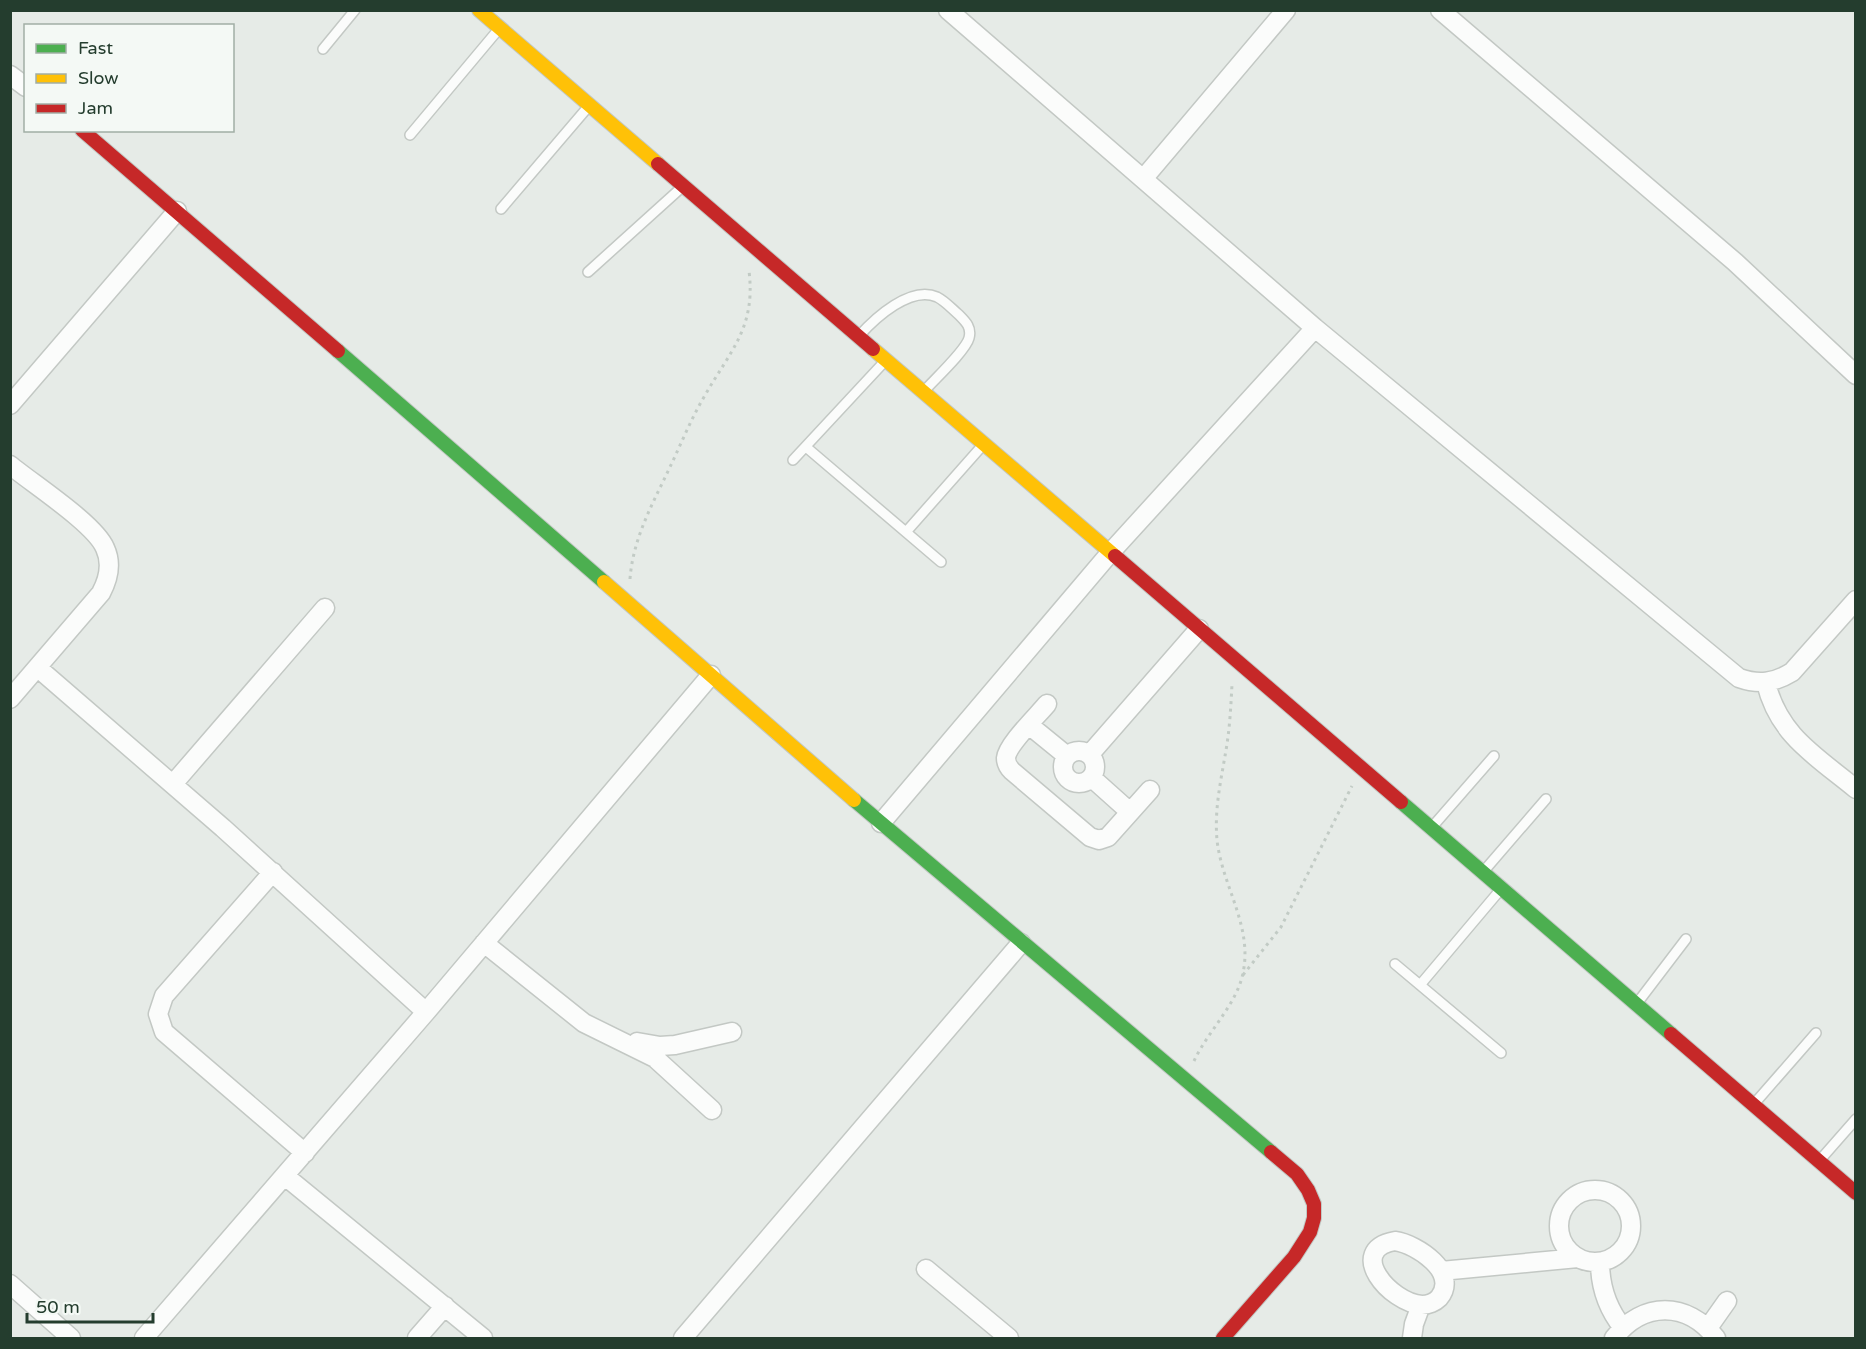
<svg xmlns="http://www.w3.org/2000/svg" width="1866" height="1349" font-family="'Varela Round',sans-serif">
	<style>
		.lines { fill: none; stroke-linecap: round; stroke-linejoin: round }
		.lane-casing { stroke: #c3c8c4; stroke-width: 12 }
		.street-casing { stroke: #c3c8c4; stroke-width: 21 }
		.fast-casing { stroke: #c2c8c4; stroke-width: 16 }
		.slow-casing { stroke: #c2c8c4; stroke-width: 16 }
		.jam-casing { stroke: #c2c8c4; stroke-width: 16 }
		.path { stroke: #c2cbc5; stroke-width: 3; stroke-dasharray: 3 4.5; stroke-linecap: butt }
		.lane { stroke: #fbfcfb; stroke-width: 9 }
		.street { stroke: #fbfcfb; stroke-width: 18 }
		.fast { stroke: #4caf50; stroke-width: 14 }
		.slow { stroke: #ffc107; stroke-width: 14 }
		.jam { stroke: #c62828; stroke-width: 14 }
	</style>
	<rect width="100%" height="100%" fill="#e6ebe7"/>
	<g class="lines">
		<g class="lane-casing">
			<path id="lane" d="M323,49L355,10
				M410,135L498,30
				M501,209L588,107
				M588,272L681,188
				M859,336C875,318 911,285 937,297C945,301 951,308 958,314C965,321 972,327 969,338C966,350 935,379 925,390
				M806,447L941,562
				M793,460L886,360
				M906,532L982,446
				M1433,826L1494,756
				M1483,872L1546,799
				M1395,964L1501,1053
				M1420,985L1501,889
				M1638,1002L1686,939
				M1754,1104L1816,1033
				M1820,1160L1856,1119"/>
		</g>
		<g class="street-casing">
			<path id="street" d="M948,10L1315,328L1739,678C1759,685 1774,683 1792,672L1856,600
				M1440,10L1735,262L1856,375
				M10,75L26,87
				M1143,179L1286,10
				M10,405L177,211
				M10,465C33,484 95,524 105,548C112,563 109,578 101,593L10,699
				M38,668L223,828L426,1012
				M1766,683C1779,736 1816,756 1856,789
				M1047,704C1038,715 1007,745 1006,758C1006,764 1008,767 1012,771L1090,837L1099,840L1108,837L1150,790
				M1029,725L1067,756
				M1063 767a16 16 0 1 1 32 0a16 16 0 1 1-32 0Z
				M1090,754L1199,629
				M1092,778L1130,812
				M173,784L325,608
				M881,823L1110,553L1315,328
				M273,872L164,996L158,1014L164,1032L305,1153
				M484,943L584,1023L655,1058L712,1110
				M637,1042L660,1046L675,1045L732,1032
				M285,1176L483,1338
				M1559 1226a36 36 0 1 1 72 0a36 36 0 1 1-72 0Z
				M1395,1241C1417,1244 1460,1273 1439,1298C1435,1302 1428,1305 1422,1305C1390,1303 1345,1250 1395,1241Z
				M1600,1262C1600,1287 1607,1308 1623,1328
				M926,1269L1009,1338
				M1441,1271L1578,1258
				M10,1284L71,1338
				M1708,1328L1727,1301
				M144,1338L426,1012L711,675
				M417,1338L445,1306
				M683,1338L1021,943
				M1412,1338L1414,1324L1421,1305
				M1614,1338C1643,1301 1687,1301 1716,1338"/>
		</g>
		<g class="fast-casing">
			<path id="fast" d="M338,351L604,582
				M854,800L1271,1152
				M1401,802L1671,1034"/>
		</g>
		<g class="slow-casing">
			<path id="slow" d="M479,10L658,164
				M873,349L1115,556
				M604,582L854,800"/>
		</g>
		<g class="jam-casing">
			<path id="jam" d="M82,130L338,351
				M658,164L873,349
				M1115,556L1401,802
				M1671,1034L1856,1193
				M1223,1338L1294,1257L1310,1232L1314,1218V1204L1308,1190L1297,1174L1271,1152"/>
		</g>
		<path class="path" d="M630,579C633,538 653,503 670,467C681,444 691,419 704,397C730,351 756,328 749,271
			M1243,975L1281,927L1352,786
			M1194,1061C1208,1031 1237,1004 1243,973C1253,926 1222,886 1217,840C1214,807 1222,776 1227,744C1230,724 1231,704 1232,684"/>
		<use href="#lane" class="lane"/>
		<use href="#street" class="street"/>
		<use href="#fast" class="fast"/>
		<use href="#slow" class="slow"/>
		<use href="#jam" class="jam"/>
	</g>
	<rect width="1866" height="1349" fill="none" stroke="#243d2e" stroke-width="24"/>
	<rect x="24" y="24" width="210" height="108" fill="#f4f9f5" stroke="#a1aea5" stroke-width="1.5"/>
	<rect x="36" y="44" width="30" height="9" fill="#4caf50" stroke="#a1aea5" stroke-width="1.5"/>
	<text x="78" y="54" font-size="18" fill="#243d2e">Fast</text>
	<rect x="36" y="74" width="30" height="9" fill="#ffc107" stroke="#a1aea5" stroke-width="1.5"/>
	<text x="78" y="84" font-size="18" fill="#243d2e">Slow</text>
	<rect x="36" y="104" width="30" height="9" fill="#c62828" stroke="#a1aea5" stroke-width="1.5"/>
	<text x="78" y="114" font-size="18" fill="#243d2e">Jam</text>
	<path d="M27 1313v9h126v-9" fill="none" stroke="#243d2e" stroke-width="3"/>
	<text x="36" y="1313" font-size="18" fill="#243d2e" stroke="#f4f9f5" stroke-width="4.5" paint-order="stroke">50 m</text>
</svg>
